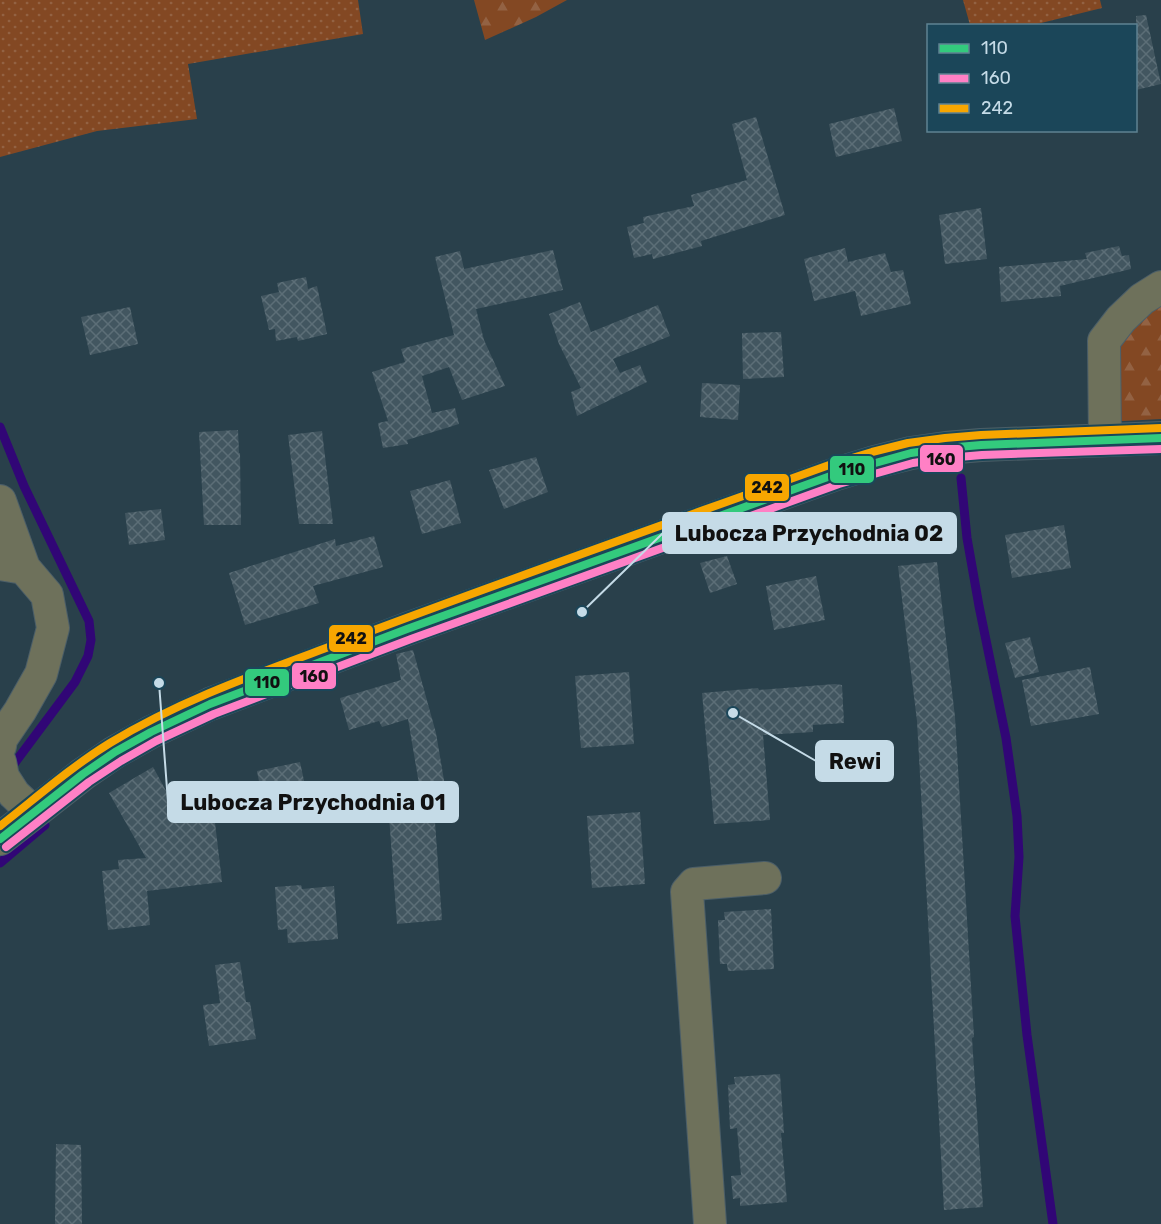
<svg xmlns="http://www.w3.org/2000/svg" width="1161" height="1224" font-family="Rubik,sans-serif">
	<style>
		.grass { fill: url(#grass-dots) }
		.forest { fill: url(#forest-firs) }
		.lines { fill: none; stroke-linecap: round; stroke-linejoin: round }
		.stream { stroke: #310676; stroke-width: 9 }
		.building { fill: url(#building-cross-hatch) }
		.minor-casing { stroke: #4b5e68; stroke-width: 34 }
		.minor { stroke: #6e715b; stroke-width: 32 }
		.bus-1-casing { stroke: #1b4659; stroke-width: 12 }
		.bus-2-casing { stroke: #1b4659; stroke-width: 12 }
		.bus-3-casing { stroke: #1b4659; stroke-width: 12 }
		.bus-1 { stroke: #33ca7d; stroke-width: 8 }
		.bus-2 { stroke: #ff80c5; stroke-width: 8 }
		.bus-3 { stroke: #f7a600; stroke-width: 8 }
		.leader { fill: none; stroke: #c5dbe7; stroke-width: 2 }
		.callout-dot { fill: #c5dbe7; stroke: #1b4659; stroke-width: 2 }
		.callout { fill: #c5dbe7; stroke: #c5dbe7; stroke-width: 2 }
		.callout-label { font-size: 22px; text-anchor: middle; font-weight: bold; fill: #111 }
		.line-badge { stroke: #1b4659; stroke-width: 2 }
		.pale-badge-label { font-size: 16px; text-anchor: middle; font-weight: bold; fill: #111 }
	</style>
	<defs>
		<pattern id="grass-dots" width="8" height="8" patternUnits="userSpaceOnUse" patternTransform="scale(1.5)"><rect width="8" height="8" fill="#834823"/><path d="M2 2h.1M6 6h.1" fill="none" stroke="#936243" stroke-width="1.8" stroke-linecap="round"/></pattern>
		<pattern id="forest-firs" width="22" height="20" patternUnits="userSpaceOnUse" patternTransform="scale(1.5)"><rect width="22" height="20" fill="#834823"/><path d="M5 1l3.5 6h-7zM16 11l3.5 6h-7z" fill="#936243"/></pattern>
		<pattern id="building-cross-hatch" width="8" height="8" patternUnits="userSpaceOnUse" patternTransform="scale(1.5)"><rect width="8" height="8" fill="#425660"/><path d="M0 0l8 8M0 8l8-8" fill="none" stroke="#5c6e77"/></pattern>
	</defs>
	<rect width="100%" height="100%" fill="#29404b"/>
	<path class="grass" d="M0,0H358L363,34L188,64L197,119L97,131L0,157Z
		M963,0H1100L1102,8L1033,25H970Z"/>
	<path class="forest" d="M474,0H567L536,17L485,40Z
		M1161,288V419L1105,422L1104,341Z"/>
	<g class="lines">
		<path class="stream" d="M0,427L24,486L89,621L91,640L88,656L75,682L14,764
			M961,478L967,538L979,606L1006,738L1017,816L1019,857L1015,916L1027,1035L1053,1224
			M0,863L45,825"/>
	</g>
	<path class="building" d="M1146,15L1161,84L1136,90V16Z
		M894,108L902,141L836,157L829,124Z
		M756,117L785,215L701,241L702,246L653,259L652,254L634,258L627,227L644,223L643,217L694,206L691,195L747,180L732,124Z
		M981,208L987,259L945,264L939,215Z
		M1119,246L1122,256L1129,255L1131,269L1060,286L1061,296L1001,302L999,267L1087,259L1085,253Z
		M845,248L848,262L885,253L891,272L903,270L911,304L861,316L855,291L814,301L804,259Z
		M553,250L563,290L476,309L484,340L505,386L462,400L449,367L422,376L432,413L455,408L459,424L407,440L408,444L383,448L378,423L388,421L372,372L405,362L401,349L454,335L435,257L460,251L464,269Z
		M306,277L308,289L317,286L327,334L298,341L297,337L276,341L275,329L269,330L261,296L279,292L277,283Z
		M580,302L591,332L658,305L670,336L613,359L620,373L640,365L647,382L577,416L571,392L581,388L559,344L549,314Z
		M130,307L138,344L90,355L81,317Z
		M781,332L784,377L743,379L742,333Z
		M702,383L740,385L738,420L700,417Z
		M238,430L239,453H240L241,525H204L199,432Z
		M322,431L333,524H299L288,435Z
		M536,457L548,492L504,509L489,470Z
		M450,480L461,523L422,534L410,491Z
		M161,509L165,540L129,545L125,513Z
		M1064,525L1071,568L1012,578L1005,535Z
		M374,536L383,567L313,586L319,603L245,625L229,573L335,539L336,546Z
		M727,556L737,584L710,593L700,563Z
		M937,562L955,717L974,1037L972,1038L983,1207L944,1210L917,721L898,566Z
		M816,576L825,620L774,630L766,586Z
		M1030,637L1039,672L1015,678L1005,643Z
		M413,650L436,733L445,786L420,790L408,719L382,727L379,721L349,730L340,698L401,680L396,654Z
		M1090,667L1099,714L1031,726L1022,680Z
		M629,672L634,744L581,748L575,676Z
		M835,684L842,685L844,723L813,725V732L763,735L770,820L714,824L702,693L758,688L759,690Z
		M300,762L309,804L265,813L257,771Z
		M153,767L181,818L214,814L222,882L147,891L150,925L108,930L102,871L119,869L118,860L146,858L109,793Z
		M434,808L442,920L397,924L389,816L405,815L404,811Z
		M640,812L645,884L592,888L587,816Z
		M301,885L302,889L334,886L338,939L288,943L287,929L278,930L275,887Z
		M771,909L774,969L728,971L727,964H720L718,920H725L724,912Z
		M240,962L246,1002H250L256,1039L209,1046L203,1005L220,1003L215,965Z
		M780,1074L784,1133H781L787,1202L740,1206V1198L733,1199L731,1176L741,1175L737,1128L730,1129L728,1085L735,1084L734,1077Z
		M56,1144L81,1145L82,1224H55Z"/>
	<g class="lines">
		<g class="minor-casing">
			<path id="minor" d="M1105,440L1104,341L1121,319L1142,299L1161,287
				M0,501L24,568
				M0,564L24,568L47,595L53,628L41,674L20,711L1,739L0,746
				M0,762L3,777L14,794L33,812
				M0,839L83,774L115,752L151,732L210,704L407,629L836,474L875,462L911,453L946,448L981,445L1161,438
				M710,1224L687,892L694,884L765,878"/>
		</g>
		<use href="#minor" class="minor"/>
		<g class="bus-1-casing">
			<path id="bus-1" d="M0,839L83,774L115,752L151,732L210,704L407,629L836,474L911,453L946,448L981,445L1161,438"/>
		</g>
		<g class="bus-2-casing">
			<path id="bus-2" d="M6,847L89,782L121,761L156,741L214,714L411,639L839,484L913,463L947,458L982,455L1161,449"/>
		</g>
		<g class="bus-3-casing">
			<path id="bus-3" d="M0,826C36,798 71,767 110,743C187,696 274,668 358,636C515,577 674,521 832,464L872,452L908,443L945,438L981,435L1161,428"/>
		</g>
		<use href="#bus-1" class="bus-1"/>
		<use href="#bus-2" class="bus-2"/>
		<use href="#bus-3" class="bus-3"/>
	</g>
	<path class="leader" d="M582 612L663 533M733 713L816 761M159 683L168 802"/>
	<g class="callout-dot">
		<circle cx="582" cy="612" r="6"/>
		<circle cx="733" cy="713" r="6"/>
		<circle cx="159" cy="683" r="6"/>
	</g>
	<g class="callout">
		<rect x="663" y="513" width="293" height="40" rx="6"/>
		<rect x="816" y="741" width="77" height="40" rx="6"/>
		<rect x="168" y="782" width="290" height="40" rx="6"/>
	</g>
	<g class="callout-label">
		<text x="809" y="541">Lubocza Przychodnia 02</text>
		<text x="855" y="769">Rewi</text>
		<text x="313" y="810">Lubocza Przychodnia 01</text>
	</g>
	<g class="line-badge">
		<rect x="919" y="444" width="45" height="29" rx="6" fill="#ff80c5"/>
		<rect x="829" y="455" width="46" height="29" rx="6" fill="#33ca7d"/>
		<rect x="744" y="473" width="46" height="29" rx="6" fill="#f7a600"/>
		<rect x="328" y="624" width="46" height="29" rx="6" fill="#f7a600"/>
		<rect x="291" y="662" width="46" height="28" rx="6" fill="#ff80c5"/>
		<rect x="244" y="668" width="46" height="29" rx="6" fill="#33ca7d"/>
	</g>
	<g class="pale-badge-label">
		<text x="941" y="465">160</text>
		<text x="852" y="475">110</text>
		<text x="767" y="493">242</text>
		<text x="351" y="644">242</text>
		<text x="314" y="682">160</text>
		<text x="267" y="688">110</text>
	</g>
	<rect x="927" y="24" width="210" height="108" fill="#1b4659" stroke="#5f8292" stroke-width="1.5"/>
	<rect x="939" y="44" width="30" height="9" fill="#33ca7d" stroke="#5f8292" stroke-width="1.5"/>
	<text x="981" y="54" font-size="18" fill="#c5dbe7">110</text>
	<rect x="939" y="74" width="30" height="9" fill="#ff80c5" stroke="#5f8292" stroke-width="1.5"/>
	<text x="981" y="84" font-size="18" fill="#c5dbe7">160</text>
	<rect x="939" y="104" width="30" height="9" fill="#f7a600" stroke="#5f8292" stroke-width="1.5"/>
	<text x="981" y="114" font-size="18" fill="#c5dbe7">242</text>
</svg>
